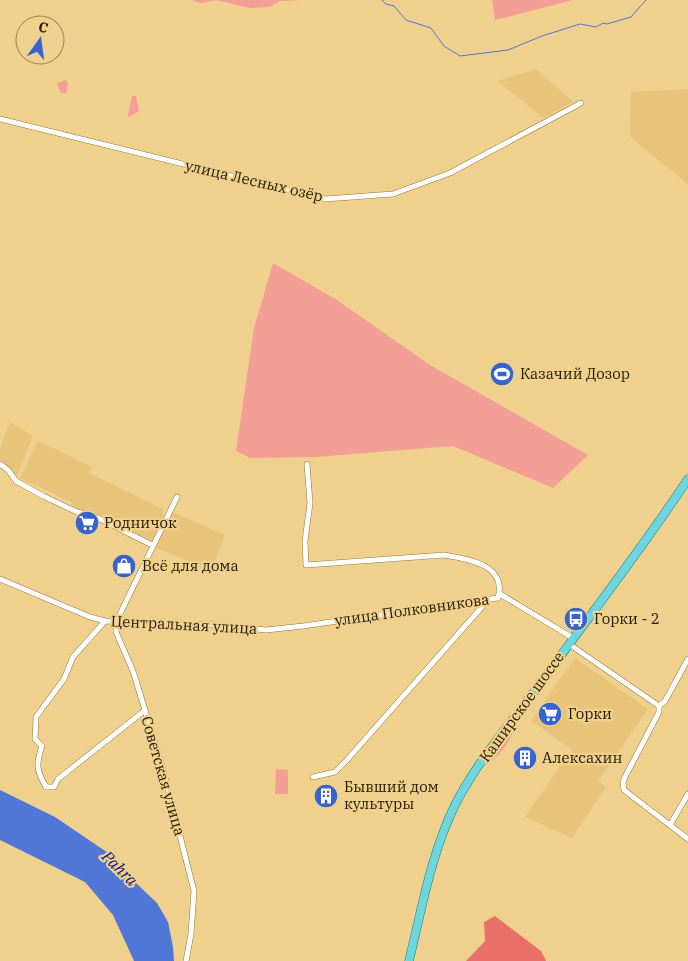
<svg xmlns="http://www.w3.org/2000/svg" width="688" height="961" font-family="'IBM Plex Serif',serif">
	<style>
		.built { fill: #e7c47a }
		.green { fill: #f39f97 }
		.forest { fill: #e97069 }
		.water { fill: #5077d6 }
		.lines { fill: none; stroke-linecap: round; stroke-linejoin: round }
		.stream { stroke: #5077d6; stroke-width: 1 }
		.minor-casing { stroke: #967937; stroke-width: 6 }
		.primary-casing { stroke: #138182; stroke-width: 9 }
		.minor { stroke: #fff; stroke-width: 5 }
		.primary { stroke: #6cd5de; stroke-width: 8 }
		.labels { text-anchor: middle; stroke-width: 4.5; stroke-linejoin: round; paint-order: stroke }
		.street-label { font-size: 15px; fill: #251900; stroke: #efd08d }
		.poi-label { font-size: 15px; fill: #251900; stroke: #efd08d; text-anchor: start }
		.water-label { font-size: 16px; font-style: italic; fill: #040e83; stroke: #efd08d }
	</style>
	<rect width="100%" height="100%" fill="#efd08d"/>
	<path class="built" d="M536,69L573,102L543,118L498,81Z
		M688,89V184L630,137L631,92Z
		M10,422L33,436L17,475L0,462V448Z
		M38,441L92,467L89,473L163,509V516L153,540L148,539L113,522L107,515H100L92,511L77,510L71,502L20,478Z
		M172,512L225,535L211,570L156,548Z
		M575,658L648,709L598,781L606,787L572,838L525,817L572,750L531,721Z"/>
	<path class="green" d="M191,0H303L280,1L270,7L250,8L216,0L201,3Z
		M492,0H573L495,20Z
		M66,80L68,83L66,94L60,92L57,83Z
		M132,96H136L139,111L129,117L128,115Z
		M273,263L337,300L430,365L588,455L553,488L453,446L316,457L250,458L236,451L254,328Z
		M512,725L514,727C512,739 501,754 491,761L487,760Z
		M276,769L288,770V794H275Z"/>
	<path class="forest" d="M495,916L541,951L546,961H466L485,941L484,922Z"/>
	<path class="water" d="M0,790L55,817L117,859L137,884L157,903L168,922L173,947L174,961H134L113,915L85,882L0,840Z"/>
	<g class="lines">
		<path class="stream" d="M382,0L386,4L394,6L406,20L431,28L444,46L460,56L508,50L542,36L580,24L596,27L603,23L607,24L631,17L646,0"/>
		<g class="minor-casing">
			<path id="minor" d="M0,119L325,199L393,194L450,173L581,103
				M0,464L8,470L16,481L43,496L77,512L96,517L152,545
				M177,497L116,622V632L133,671L163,769L194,891L191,934L186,961
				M0,579L90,617L105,621L218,625L266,630L303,626L498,598C507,565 469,559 444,555L306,565L305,541L310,503L307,464
				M500,594L573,638
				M105,621L73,657L64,679L36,717L35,739L42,746C36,764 36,770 46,787H54L58,779L144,711
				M569,644L659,706
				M659,706V712L625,777L623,782L624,790L688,839
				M659,706L665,701L688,659
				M313,777L335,772L346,761L488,600
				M670,825L688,794"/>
		</g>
		<g class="primary-casing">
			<path id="primary" d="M409,961C422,908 431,854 455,805C475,765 506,729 533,693C585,622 639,553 688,479"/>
		</g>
		<use href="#minor" class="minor"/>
		<use href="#primary" class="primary"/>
	</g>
	<defs>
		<g id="stadium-disc" transform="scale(1.25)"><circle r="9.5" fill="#3762d2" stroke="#efd08d"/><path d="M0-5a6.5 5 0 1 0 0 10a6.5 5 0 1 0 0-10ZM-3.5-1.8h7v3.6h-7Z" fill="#fff"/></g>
		<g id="supermarket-disc" transform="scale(1.25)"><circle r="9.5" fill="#3762d2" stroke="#efd08d"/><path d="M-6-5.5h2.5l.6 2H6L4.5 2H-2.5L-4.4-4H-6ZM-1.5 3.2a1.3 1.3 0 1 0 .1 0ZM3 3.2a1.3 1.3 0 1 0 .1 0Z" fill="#fff"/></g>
		<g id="shop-disc" transform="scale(1.25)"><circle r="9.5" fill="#3762d2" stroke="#efd08d"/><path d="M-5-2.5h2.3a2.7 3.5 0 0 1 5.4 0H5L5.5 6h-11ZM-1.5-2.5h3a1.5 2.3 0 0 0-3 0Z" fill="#fff"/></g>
		<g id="bus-disc" transform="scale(1.25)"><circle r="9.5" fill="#3762d2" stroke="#efd08d"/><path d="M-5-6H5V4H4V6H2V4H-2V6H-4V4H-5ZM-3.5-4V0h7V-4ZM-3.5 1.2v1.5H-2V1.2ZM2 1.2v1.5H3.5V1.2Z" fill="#fff"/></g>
		<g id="building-disc" transform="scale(1.25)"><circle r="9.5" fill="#3762d2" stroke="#efd08d"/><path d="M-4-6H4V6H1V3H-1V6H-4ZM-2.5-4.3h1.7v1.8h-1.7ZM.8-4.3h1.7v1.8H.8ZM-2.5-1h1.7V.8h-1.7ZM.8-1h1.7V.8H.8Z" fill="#fff"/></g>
	</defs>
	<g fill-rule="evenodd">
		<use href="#stadium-disc" x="502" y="374"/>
		<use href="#supermarket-disc" x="87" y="523"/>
		<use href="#shop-disc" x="124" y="566"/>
		<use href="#bus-disc" x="576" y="619"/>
		<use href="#supermarket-disc" x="550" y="714"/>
		<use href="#building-disc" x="525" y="758"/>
		<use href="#building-disc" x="326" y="796"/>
	</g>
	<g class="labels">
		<g class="street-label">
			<text transform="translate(254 181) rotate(13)" y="5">улица Лесных озёр</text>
			<text transform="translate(412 610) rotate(-8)" y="5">улица Полковникова</text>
			<text transform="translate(184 625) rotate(3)" y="5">Центральная улица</text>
			<text transform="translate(522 707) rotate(-54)" y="5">Каширское шоссе</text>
			<text transform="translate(163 776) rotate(74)" y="5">Советская улица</text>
		</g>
		<g class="poi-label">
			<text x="520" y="379">Казачий Дозор</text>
			<text x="104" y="528">Родничок</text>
			<text x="142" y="571">Всё для дома</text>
			<text x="594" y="624">Горки - 2</text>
			<text x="568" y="719">Горки</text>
			<text x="542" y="763">Алексахин</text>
			<text x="344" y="792">Бывший дом<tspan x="344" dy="17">культуры</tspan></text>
		</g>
		<g class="water-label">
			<text transform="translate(120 868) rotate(44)" y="6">Pahra</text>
		</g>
	</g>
	<g transform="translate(40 40) rotate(14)"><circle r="24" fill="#efd08d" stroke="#9e8755"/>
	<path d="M0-4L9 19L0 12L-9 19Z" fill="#3762d2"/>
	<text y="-8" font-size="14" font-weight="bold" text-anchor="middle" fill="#251900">С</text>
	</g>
</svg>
